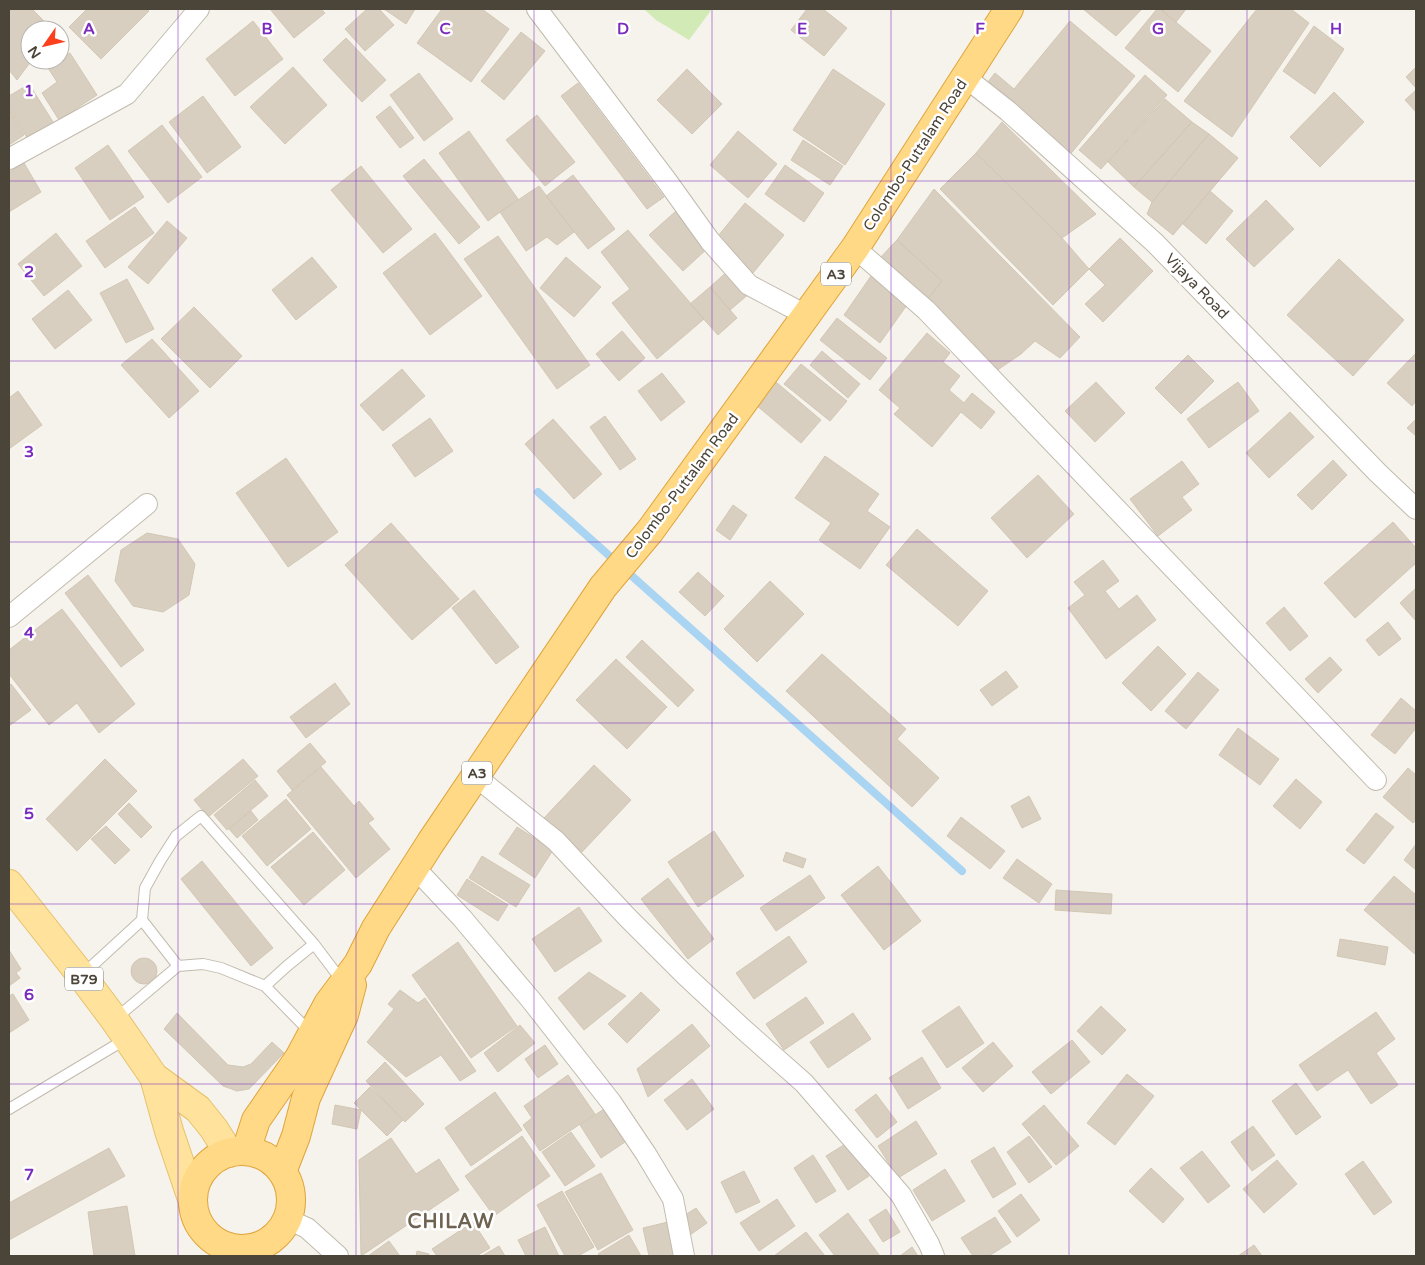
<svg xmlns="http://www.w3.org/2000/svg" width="1425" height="1265" font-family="'Varela Round',sans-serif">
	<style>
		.green { fill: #d2eab5 }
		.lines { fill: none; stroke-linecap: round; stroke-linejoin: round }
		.stream { stroke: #a9d4f2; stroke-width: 8 }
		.building { fill: #d8cfc1; stroke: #d3c7b4 }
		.service-casing { stroke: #c2bbae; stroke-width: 12 }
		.minor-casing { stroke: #c2bbae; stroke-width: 22 }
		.primary-casing { stroke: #e6c16a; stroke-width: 30 }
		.trunk-casing { stroke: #e0a43c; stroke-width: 30 }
		.service { stroke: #fff; stroke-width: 10 }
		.minor { stroke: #fff; stroke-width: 20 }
		.primary { stroke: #ffe39c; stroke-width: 28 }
		.trunk { stroke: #ffd985; stroke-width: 28 }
		.grid { fill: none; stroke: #7b2cbf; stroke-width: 1; stroke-opacity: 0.55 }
		.labels { text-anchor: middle; stroke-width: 5; stroke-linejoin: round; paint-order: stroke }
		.shield { fill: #fff; stroke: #817c74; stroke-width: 1 }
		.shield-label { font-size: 14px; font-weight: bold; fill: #4b4439 }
		.street-label { font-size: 15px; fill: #4b4439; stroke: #fff }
		.district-label { font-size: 20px; font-weight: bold; letter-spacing: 1px; fill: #6e6250; stroke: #fff }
		.grid-label { font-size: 16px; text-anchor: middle; font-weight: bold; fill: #7b2cbf; stroke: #fff; stroke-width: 5; stroke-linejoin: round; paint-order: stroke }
	</style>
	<rect width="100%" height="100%" fill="#f6f3ec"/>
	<path class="green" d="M644,9H712L689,40L656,20Z"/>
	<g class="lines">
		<path class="stream" d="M538,492L962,871"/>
	</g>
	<path class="building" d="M9,9H32L53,30H30V60H32L17,80L9,70Z
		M87,9H147L149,11L101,59L69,27Z
		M270,9H321L325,13L294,38Z
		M367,9H379L394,25L365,51L345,29Z
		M384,9H415L406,24Z
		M442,9H482L509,29L471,82L417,43Z
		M807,9H823L847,28L824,56L791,30Z
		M1083,9H1142L1116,36Z
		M1157,9H1160L1211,51L1178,92L1125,48Z
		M1160,9H1186L1176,22Z
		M1257,9H1291L1309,23L1232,137L1184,101Z
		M253,21L283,59L235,96L206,59Z
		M1070,21L1135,76L1068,157L984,87L995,73L1014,89Z
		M1314,26L1344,49L1315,94L1283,71Z
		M521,32L545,51L504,100L481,81Z
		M346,38L386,80L362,102L323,60Z
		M70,53L97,95L59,120L42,93L57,82L48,68Z
		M293,67L327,105L285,144L250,107Z
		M1416,67V86L1415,87L1406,77Z
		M687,69L722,104L692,134L657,100Z
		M833,69L885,104L845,165L793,130Z
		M419,73L453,119L424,141L390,95Z
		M1145,75L1167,95L1101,169L1079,150Z
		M578,83L664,197L647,209L561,96Z
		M29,84L55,125L29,141L9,108V96Z
		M1416,90V112L1405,100Z
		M1334,92L1364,122L1320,167L1290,137Z
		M203,96L241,147L207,173L169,122Z
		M1165,99L1192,122L1134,187L1108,162Z
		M390,106L414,138L400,148L376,117Z
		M9,110L24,135L9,145Z
		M537,115L575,162L545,186L506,140Z
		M1002,122L1096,214L1062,238L976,153Z
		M1192,122L1209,134L1152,202L1134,187Z
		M162,125L202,177L168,203L128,151Z
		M469,131L518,199L488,221L439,153Z
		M738,131L777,164L748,198L710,165Z
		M1209,134L1238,158L1173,235L1147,214L1152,202Z
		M803,140L843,166L830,185L791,160Z
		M108,145L144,197L110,220L75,168Z
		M976,153L1062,238L1089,269L1053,305L940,189Z
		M424,159L480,227L459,244L403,176Z
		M24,163L41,192L9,212V172Z
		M785,165L824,193L804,222L765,194Z
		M361,166L412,229L383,253L331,190Z
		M573,175L615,229L588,249L546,196Z
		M539,186L574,232L557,245L547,237L526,251L500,212Z
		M934,189L1080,337L1060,358L1035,341L1021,354L996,371L924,304L942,281L897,240Z
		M1210,191L1233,211L1206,244L1183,224Z
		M1266,200L1294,229L1254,267L1226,239Z
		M745,203L784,235L753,273L714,241Z
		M135,207L154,233L105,268L86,241Z
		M676,211L709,247L683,271L649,235Z
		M167,221L187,238L148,284L128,267Z
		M628,230L704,319L657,359L612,303L630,289L601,252Z
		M56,233L82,266L44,296L18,264Z
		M435,233L482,296L430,335L383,273Z
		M498,236L590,365L557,389L464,259Z
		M1120,238L1153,271L1103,322L1085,304L1105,285L1089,269Z
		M897,240L942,281L924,304L878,260Z
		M312,257L337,287L296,320L272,290Z
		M566,257L601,287L574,317L540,288Z
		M1339,259L1404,320L1353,376L1287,315Z
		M730,269L750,293L730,310L710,287Z
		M871,276L907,305L880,343L844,315Z
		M127,279L154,329L126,343L100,293Z
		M710,287L737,318L718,335L690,304Z
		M68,290L92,320L55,349L32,319Z
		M194,307L242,356L210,388L161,339Z
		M837,318L887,358L870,380L820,340Z
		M622,331L645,358L619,381L596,354Z
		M927,333L950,353L943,362L960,376L949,390L964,403L972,393L995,412L981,429L961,412L932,447L894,414L900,408L879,390Z
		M152,339L199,391L169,418L121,365Z
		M822,351L860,384L848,398L810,365Z
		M1416,353V401L1412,406L1387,383Z
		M1188,355L1214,381L1181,414L1155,388Z
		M801,364L847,401L830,421L784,384Z
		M402,369L425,396L383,431L360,405Z
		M662,373L685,402L661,421L638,391Z
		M776,382L821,420L801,443L756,405Z
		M1096,382L1125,413L1095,442L1065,411Z
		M1238,382L1259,411L1209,448L1187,419Z
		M18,391L42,425L9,449V398Z
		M1290,412L1314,437L1269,478L1246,453Z
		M605,416L636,459L620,470L590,427Z
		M430,418L453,451L415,477L392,445Z
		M553,419L602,474L574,499L525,444Z
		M1416,419V436L1407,428Z
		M825,456L879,494L867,511L890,527L860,569L819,540L831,523L795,498Z
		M286,458L338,532L288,567L236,493Z
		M1333,460L1347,475L1312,510L1297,495Z
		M1182,461L1199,484L1182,497L1192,510L1158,536L1130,499Z
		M1038,475L1074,514L1027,558L991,518Z
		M733,505L747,515L730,540L716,530Z
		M1393,522L1416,548V563L1355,618L1324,583Z
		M391,523L459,599L412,640L345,565Z
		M917,529L988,591L958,626L886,565Z
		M147,533L178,539L195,564L189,595L163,612L133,606L115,581L121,550Z
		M1103,560L1119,581L1105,591L1119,609L1137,595L1156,620L1106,659L1068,608L1085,595L1074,582Z
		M698,572L724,596L705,616L679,592Z
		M88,575L144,650L121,667L65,593Z
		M770,581L804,614L757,662L724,629Z
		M1416,588V621L1400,603Z
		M474,590L519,647L496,664L452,608Z
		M1284,607L1308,636L1290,651L1266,623Z
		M62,609L135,704L99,733L77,703L49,725L9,674V650Z
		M1388,622L1401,639L1379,656L1366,640Z
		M642,640L694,690L678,707L626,657Z
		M1158,646L1186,674L1151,711L1122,683Z
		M822,654L906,729L897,739L939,778L912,807L786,691Z
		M1330,657L1342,670L1318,693L1305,679Z
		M616,659L667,707L627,749L576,700Z
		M1006,671L1018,687L992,706L980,690Z
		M1198,672L1219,690L1186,729L1165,711Z
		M335,683L350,704L306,738L290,717Z
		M11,684L31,710L9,726V686Z
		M1401,698L1416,711V728L1395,754L1371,735Z
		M1238,728L1279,759L1260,785L1219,755Z
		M310,743L326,762L292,790L277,771Z
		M105,759L137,791L77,851L46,819Z
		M243,759L258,776L208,817L194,800Z
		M594,765L631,800L581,853L544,818Z
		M321,767L354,806L359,801L374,819L368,823L390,849L356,878L287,795Z
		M1408,768L1416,775V820L1413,823L1383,797Z
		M1296,779L1322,802L1300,829L1273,806Z
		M255,780L268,796L227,830L214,815Z
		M1029,796L1041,819L1022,828L1011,806Z
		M286,799L311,829L267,866L242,836Z
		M129,803L152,827L141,838L118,814Z
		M251,811L258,820L237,838L229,829Z
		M1376,813L1394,827L1364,864L1346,850Z
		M961,817L1005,851L990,869L947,836Z
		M106,826L130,850L115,864L91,839Z
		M517,827L553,850L535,878L499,854Z
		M714,831L744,876L698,907L668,862Z
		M313,832L345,870L304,905L271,867Z
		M1416,844V870L1404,860Z
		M786,852L806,859L803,868L783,861Z
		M482,856L530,885L516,907L469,878Z
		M1017,859L1052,884L1039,903L1003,878Z
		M202,861L273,948L251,966L181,879Z
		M878,866L921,921L884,950L841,895Z
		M810,875L825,898L776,931L760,908Z
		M1394,876L1416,895V955L1364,910Z
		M668,878L714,939L688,959L641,899Z
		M467,879L508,905L498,921L457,895Z
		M1056,890L1112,894L1111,914L1055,910Z
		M579,907L602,941L555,972L532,939Z
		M789,936L807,962L754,999L736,973Z
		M1340,939L1388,947L1385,965L1337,956Z
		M458,942L517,1026L471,1058L412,975Z
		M9,950L21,969L16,973L20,978L9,986Z
		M131 971a13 13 0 1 1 26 0a13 13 0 1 1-26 0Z
		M589,972L626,996L584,1030L558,998Z
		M400,990L418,1003L425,998L476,1071L460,1081L441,1055L406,1077L367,1042L394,1009L388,1004Z
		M641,992L660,1010L627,1043L608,1024Z
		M13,994L29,1020L9,1033V996Z
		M806,997L824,1023L784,1050L766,1024Z
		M959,1006L984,1043L947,1068L922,1031Z
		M1101,1006L1126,1030L1102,1055L1077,1031Z
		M1376,1012L1395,1039L1376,1053L1398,1085L1371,1104L1348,1070L1317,1091L1299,1065Z
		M177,1013L228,1065L243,1067L251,1064L272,1042L284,1053L249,1089L237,1091L223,1086L164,1029Z
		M853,1013L871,1039L828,1068L810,1042Z
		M692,1024L710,1046L648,1097L637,1069Z
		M520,1025L535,1043L498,1072L484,1053Z
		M1072,1040L1090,1062L1051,1094L1032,1072Z
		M993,1042L1013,1066L983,1092L962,1068Z
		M545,1045L558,1064L538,1078L525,1059Z
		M922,1057L941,1088L908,1109L889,1078Z
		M385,1062L424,1104L405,1122L366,1081Z
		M1127,1074L1154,1096L1115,1145L1087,1123Z
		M568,1075L595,1114L540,1151L523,1125L532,1118L524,1106Z
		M692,1079L714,1109L687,1130L664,1100Z
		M1296,1083L1321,1117L1296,1135L1272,1101Z
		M370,1087L403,1120L387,1136L354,1103Z
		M495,1092L522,1130L471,1166L445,1128Z
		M876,1094L897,1122L877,1138L855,1110Z
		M335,1105L361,1110L357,1129L332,1124Z
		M1044,1105L1079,1146L1056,1165L1022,1124Z
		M607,1107L628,1140L601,1158L580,1125Z
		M916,1121L937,1154L898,1178L878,1146Z
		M1253,1126L1275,1155L1252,1171L1231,1142Z
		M571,1132L595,1166L565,1186L542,1152Z
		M522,1136L550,1176L494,1216L465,1176Z
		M1029,1136L1052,1167L1029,1183L1007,1152Z
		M391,1138L416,1174L439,1159L459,1190L361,1256L359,1160Z
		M847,1143L869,1176L848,1190L826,1156Z
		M994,1147L1016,1184L993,1198L971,1161Z
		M109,1148L125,1176L9,1240V1203Z
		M1202,1151L1230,1186L1208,1203L1180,1168Z
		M813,1155L836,1191L816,1203L794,1168Z
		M1277,1160L1297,1184L1264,1213L1243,1189Z
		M1363,1161L1392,1202L1374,1215L1345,1174Z
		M1151,1168L1184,1199L1163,1223L1129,1191Z
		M945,1169L965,1201L932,1221L913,1190Z
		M744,1171L760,1202L736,1213L721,1182Z
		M601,1173L633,1230L598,1250L565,1192Z
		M562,1191L594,1247L578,1256H565L537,1205Z
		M1021,1194L1040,1220L1017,1237L998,1211Z
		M777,1199L795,1226L759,1251L740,1223Z
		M127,1206L135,1256H94L88,1212Z
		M696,1208L707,1223L690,1235L679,1219Z
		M886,1209L900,1232L883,1242L869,1220Z
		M848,1213L880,1256H835L819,1235Z
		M995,1217L1011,1242L989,1256H973L961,1238Z
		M672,1221L680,1256H649L643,1228Z
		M473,1222L490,1248L476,1256H437L432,1249Z
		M545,1227L559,1256H526L518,1240Z
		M806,1232L825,1256H774Z
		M629,1235L641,1256H600L598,1254Z
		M389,1241L400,1256H368Z
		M1254,1245L1262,1256H1238Z
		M499,1246L505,1256H482Z
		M912,1247L918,1256H900Z
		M417,1251L429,1254V1256H416Z"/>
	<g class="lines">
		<g class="service-casing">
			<path id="service" d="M142,920L178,966
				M82,975L142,920L145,888L160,861L176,836L201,816L314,944L342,981
				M265,986L311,1033
				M115,1019L178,966L203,964L221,968L265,986L287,966L314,944
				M9,1109L126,1039"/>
		</g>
		<g class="minor-casing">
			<path id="minor" d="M537,9L667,181L710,241L749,285L806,315
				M965,77L1008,111L1155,243L1378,473L1416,509
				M9,159L127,94L199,9
				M855,248L926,310L1376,780
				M9,617L147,504
				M475,776L556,841L627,917L686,976L743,1029L804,1083L901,1195L929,1244L934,1256
				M414,867L462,918L531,1000L611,1102L646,1154L673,1199L684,1256
				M287,1219L307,1228L338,1256"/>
		</g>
		<g class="primary-casing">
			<path id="primary" d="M9,884L81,975L114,1019L154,1077L169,1131L193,1202
				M154,1077L198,1109L214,1129L229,1153"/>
		</g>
		<g class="trunk-casing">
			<path id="trunk" d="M246,1151L256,1120L299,1058L328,1004L358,964L376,928L431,842L603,587L650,531L855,248L1009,9
				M193 1200a49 49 0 1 1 98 0a49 49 0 1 1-98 0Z
				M282,1172L296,1136L306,1098L344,1015L352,985"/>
		</g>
		<use href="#service" class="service"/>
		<use href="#minor" class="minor"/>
		<use href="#primary" class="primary"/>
		<use href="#trunk" class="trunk"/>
	</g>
	<path class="grid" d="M178,9V1256M356,9V1256M534,9V1256M712,9V1256M891,9V1256M1069,9V1256M1247,9V1256M9,181H1416M9,361H1416M9,542H1416M9,723H1416M9,904H1416M9,1084H1416"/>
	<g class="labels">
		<g class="shield">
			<rect x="821" y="262.5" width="30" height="23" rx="4"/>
			<rect x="462" y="761.5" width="30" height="23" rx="4"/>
			<rect x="65" y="967.5" width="38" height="23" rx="4"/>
		</g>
		<g class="shield-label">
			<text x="836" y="279">A3</text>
			<text x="477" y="778">A3</text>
			<text x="84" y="984">B79</text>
		</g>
		<g class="street-label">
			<text transform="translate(915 155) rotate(-57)" y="5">Colombo-Puttalam Road</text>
			<text transform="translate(1197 286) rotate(46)" y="5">Vijaya Road</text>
			<text transform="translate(682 486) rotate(-53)" y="5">Colombo-Puttalam Road</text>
		</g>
		<g class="district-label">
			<text x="451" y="1228">CHILAW</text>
		</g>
	</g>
	<g class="grid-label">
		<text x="89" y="34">A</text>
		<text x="267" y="34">B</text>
		<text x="445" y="34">C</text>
		<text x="623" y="34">D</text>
		<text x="802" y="34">E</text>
		<text x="980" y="34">F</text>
		<text x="1158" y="34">G</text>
		<text x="1336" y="34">H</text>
		<text x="29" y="96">1</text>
		<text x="29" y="277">2</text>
		<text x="29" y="457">3</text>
		<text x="29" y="638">4</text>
		<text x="29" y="819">5</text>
		<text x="29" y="1000">6</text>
		<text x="29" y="1180">7</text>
	</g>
	<rect width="1425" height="1265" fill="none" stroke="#4b4439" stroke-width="20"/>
	<g transform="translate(45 45) rotate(236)"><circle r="24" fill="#ffffff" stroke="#b7b4b0"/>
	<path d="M0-4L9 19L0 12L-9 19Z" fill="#fc3f1d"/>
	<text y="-8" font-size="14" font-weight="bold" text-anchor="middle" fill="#4b4439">N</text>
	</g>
</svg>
